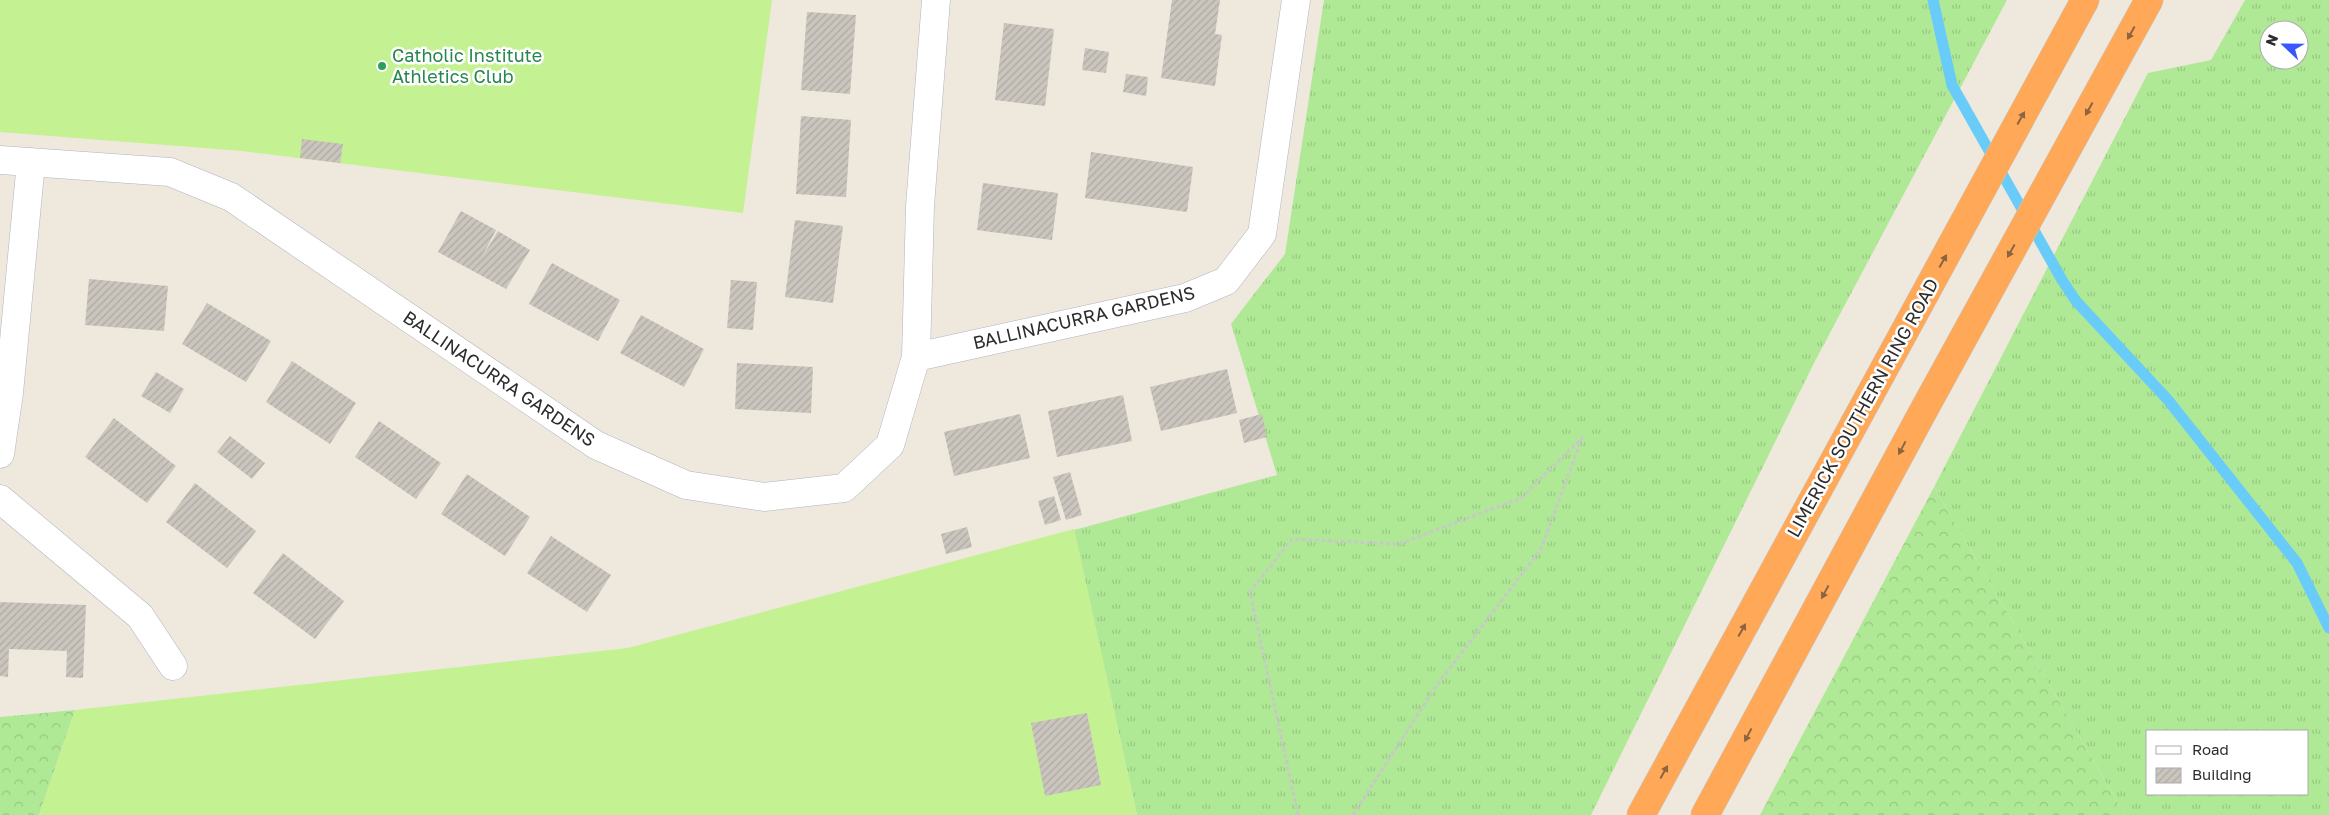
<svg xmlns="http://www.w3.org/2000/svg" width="2329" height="815" font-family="'Golos Text',sans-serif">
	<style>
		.grass { fill: url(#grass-tufts); fill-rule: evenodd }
		.forest { fill: url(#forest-crowns) }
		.pitch { fill: #c4f191 }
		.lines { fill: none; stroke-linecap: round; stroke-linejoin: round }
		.stream { stroke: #69ccf8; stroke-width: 11 }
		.building { fill: url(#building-hatch) }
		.street-casing { stroke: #b1b3c1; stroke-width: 29 }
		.highway-casing { stroke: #c8c8c8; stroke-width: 29 }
		.path { stroke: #c8c8c8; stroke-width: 3; stroke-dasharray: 4 2.5; stroke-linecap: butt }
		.street { stroke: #fff; stroke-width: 28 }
		.highway { stroke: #ffa858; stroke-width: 28 }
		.oneway { fill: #8b6440 }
		.leisure-dot { fill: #2e9e5b; stroke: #fff; stroke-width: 2 }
		.labels { text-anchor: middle; stroke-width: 5; stroke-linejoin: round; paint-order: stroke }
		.leisure-label { font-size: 18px; fill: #27864d; stroke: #fff; text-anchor: start }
		.street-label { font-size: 18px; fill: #2c2c2c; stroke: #fff }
	</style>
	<defs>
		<pattern id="grass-tufts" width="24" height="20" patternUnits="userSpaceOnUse" patternTransform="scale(1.25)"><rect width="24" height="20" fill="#afe996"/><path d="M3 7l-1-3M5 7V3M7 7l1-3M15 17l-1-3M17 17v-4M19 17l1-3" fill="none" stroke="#97c881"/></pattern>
		<pattern id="forest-crowns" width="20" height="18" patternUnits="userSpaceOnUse" patternTransform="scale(1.25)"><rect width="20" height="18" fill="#afe996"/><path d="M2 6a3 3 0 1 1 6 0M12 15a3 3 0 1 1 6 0" fill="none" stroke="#97c881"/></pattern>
		<pattern id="building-hatch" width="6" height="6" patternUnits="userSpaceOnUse" patternTransform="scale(1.25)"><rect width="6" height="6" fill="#cac5bd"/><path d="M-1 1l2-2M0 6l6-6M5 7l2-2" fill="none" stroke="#aea9a3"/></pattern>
	</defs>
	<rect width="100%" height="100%" fill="#efe8dd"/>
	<path class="grass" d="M1324,0H2007L1814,363L1591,815H1137L1074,530L1277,475L1231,324L1285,254Z
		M2245,0H2329V815H2125L1934,487L2148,73L2211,60ZM2269,30H2299V60H2269ZM2148,731H2308V794H2148Z"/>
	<path class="forest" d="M1934,487L2125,815H1760Z
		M75,710L39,815H0V717Z"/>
	<path class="pitch" d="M0,0H772L743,213L242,151L0,132Z
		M1074,529L1137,815H39L75,710L628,648Z"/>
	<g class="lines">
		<path class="stream" d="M1933,0L1952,85L2062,280L2076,301L2168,400L2297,563L2329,628"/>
	</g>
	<path class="building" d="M1172,0H1220L1215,34L1222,35L1215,86L1161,78Z
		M807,12L856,15L850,94L801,90Z
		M1004,23L1054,29L1045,106L995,100Z
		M1085,48L1109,52L1106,73L1082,70Z
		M1126,74L1148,77L1146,96L1123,92Z
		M801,116L851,120L846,197L796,194Z
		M302,139L343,144L340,163L300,158Z
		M1091,152L1193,167L1187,212L1085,198Z
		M983,183L1058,193L1052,240L977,230Z
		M461,211L496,230L482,257L498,231L530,250L506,289L438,252Z
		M795,220L843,226L833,303L785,297Z
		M552,263L620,300L598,341L529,304Z
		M89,279L168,286L164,331L85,325Z
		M731,280L757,282L753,330L727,328Z
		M207,303L271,341L246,382L182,344Z
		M641,315L704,349L684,387L620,353Z
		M292,361L356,403L330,444L266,402Z
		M737,363L813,367L811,413L735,409Z
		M1227,369L1237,413L1161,431L1150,387Z
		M156,372L184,389L170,413L141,396Z
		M1123,395L1132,441L1057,457L1048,411Z
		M1020,414L1030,458L954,476L944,432Z
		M1262,414L1267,437L1244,443L1239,420Z
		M114,418L176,466L147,503L85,457Z
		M379,421L441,463L416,499L355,457Z
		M230,436L265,463L252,479L217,452Z
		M1070,472L1082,515L1066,520L1053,477Z
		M467,474L530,517L505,556L441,514Z
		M195,483L256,531L227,568L166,522Z
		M1054,496L1061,520L1045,525L1038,501Z
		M967,527L972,547L946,554L941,534Z
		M551,536L611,575L587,612L527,573Z
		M283,553L344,601L315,639L253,593Z
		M0,602L86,605L83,678L66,677L67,651L9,649L8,677L0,676Z
		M1087,713L1101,785L1045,796L1031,723Z"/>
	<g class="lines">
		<g class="street-casing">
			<path id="street" d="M0,160L170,172L231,197L596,445L686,485L764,497L844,488L890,445L916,357L920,206L936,0
				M916,357L1185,298L1226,281L1262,234L1296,0
				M0,454L9,393L31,162
				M0,499L140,616L173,666"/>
		</g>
		<g class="highway-casing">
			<path id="highway" d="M1641,815L2085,0
				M1705,815L1926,406L2149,0"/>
		</g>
		<path class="path" d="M1298,815L1250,592L1292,539L1399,544L1521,498L1582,438L1541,549L1434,689L1353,815"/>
		<use href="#street" class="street"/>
		<use href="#highway" class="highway"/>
	</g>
	<defs><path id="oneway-solid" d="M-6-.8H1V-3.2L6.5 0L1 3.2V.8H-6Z" transform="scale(1.25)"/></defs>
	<g class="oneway">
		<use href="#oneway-solid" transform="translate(2131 33) rotate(119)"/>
		<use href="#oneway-solid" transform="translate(2089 109) rotate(119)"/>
		<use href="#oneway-solid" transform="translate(2021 118) rotate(-61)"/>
		<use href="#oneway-solid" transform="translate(2011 251) rotate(119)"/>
		<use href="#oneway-solid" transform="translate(1943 261) rotate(-61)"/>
		<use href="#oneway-solid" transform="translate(1902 448) rotate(118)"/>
		<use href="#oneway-solid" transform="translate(1825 592) rotate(118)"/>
		<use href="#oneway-solid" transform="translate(1742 630) rotate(-61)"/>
		<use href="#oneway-solid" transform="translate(1748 735) rotate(118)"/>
		<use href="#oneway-solid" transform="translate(1664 772) rotate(-61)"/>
	</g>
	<circle class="leisure-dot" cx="382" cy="66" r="5"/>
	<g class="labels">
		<g class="leisure-label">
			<text x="392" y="62">Catholic Institute<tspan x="392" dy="21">Athletics Club</tspan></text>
		</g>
		<g class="street-label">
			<text transform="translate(1084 318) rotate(-13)" y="6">BALLINACURRA GARDENS</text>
			<text transform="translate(499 379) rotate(34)" y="6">BALLINACURRA GARDENS</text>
			<text transform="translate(1863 408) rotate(-61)" y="6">LIMERICK SOUTHERN RING ROAD</text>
		</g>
	</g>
	<rect x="2146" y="730" width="162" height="65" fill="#ffffff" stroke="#ababab"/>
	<rect x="2156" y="746" width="25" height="8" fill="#ffffff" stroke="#ababab"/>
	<text x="2192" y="755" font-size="15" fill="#2c2c2c">Road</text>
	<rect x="2156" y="768" width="25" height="15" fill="url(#building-hatch)" stroke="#ababab"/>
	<text x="2192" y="780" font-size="15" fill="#2c2c2c">Building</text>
	<g transform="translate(2284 45) rotate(292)"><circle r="24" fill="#ffffff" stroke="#ababab"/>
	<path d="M0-4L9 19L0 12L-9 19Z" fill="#3a56ff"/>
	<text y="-8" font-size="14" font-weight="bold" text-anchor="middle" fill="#2c2c2c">N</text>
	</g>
</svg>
